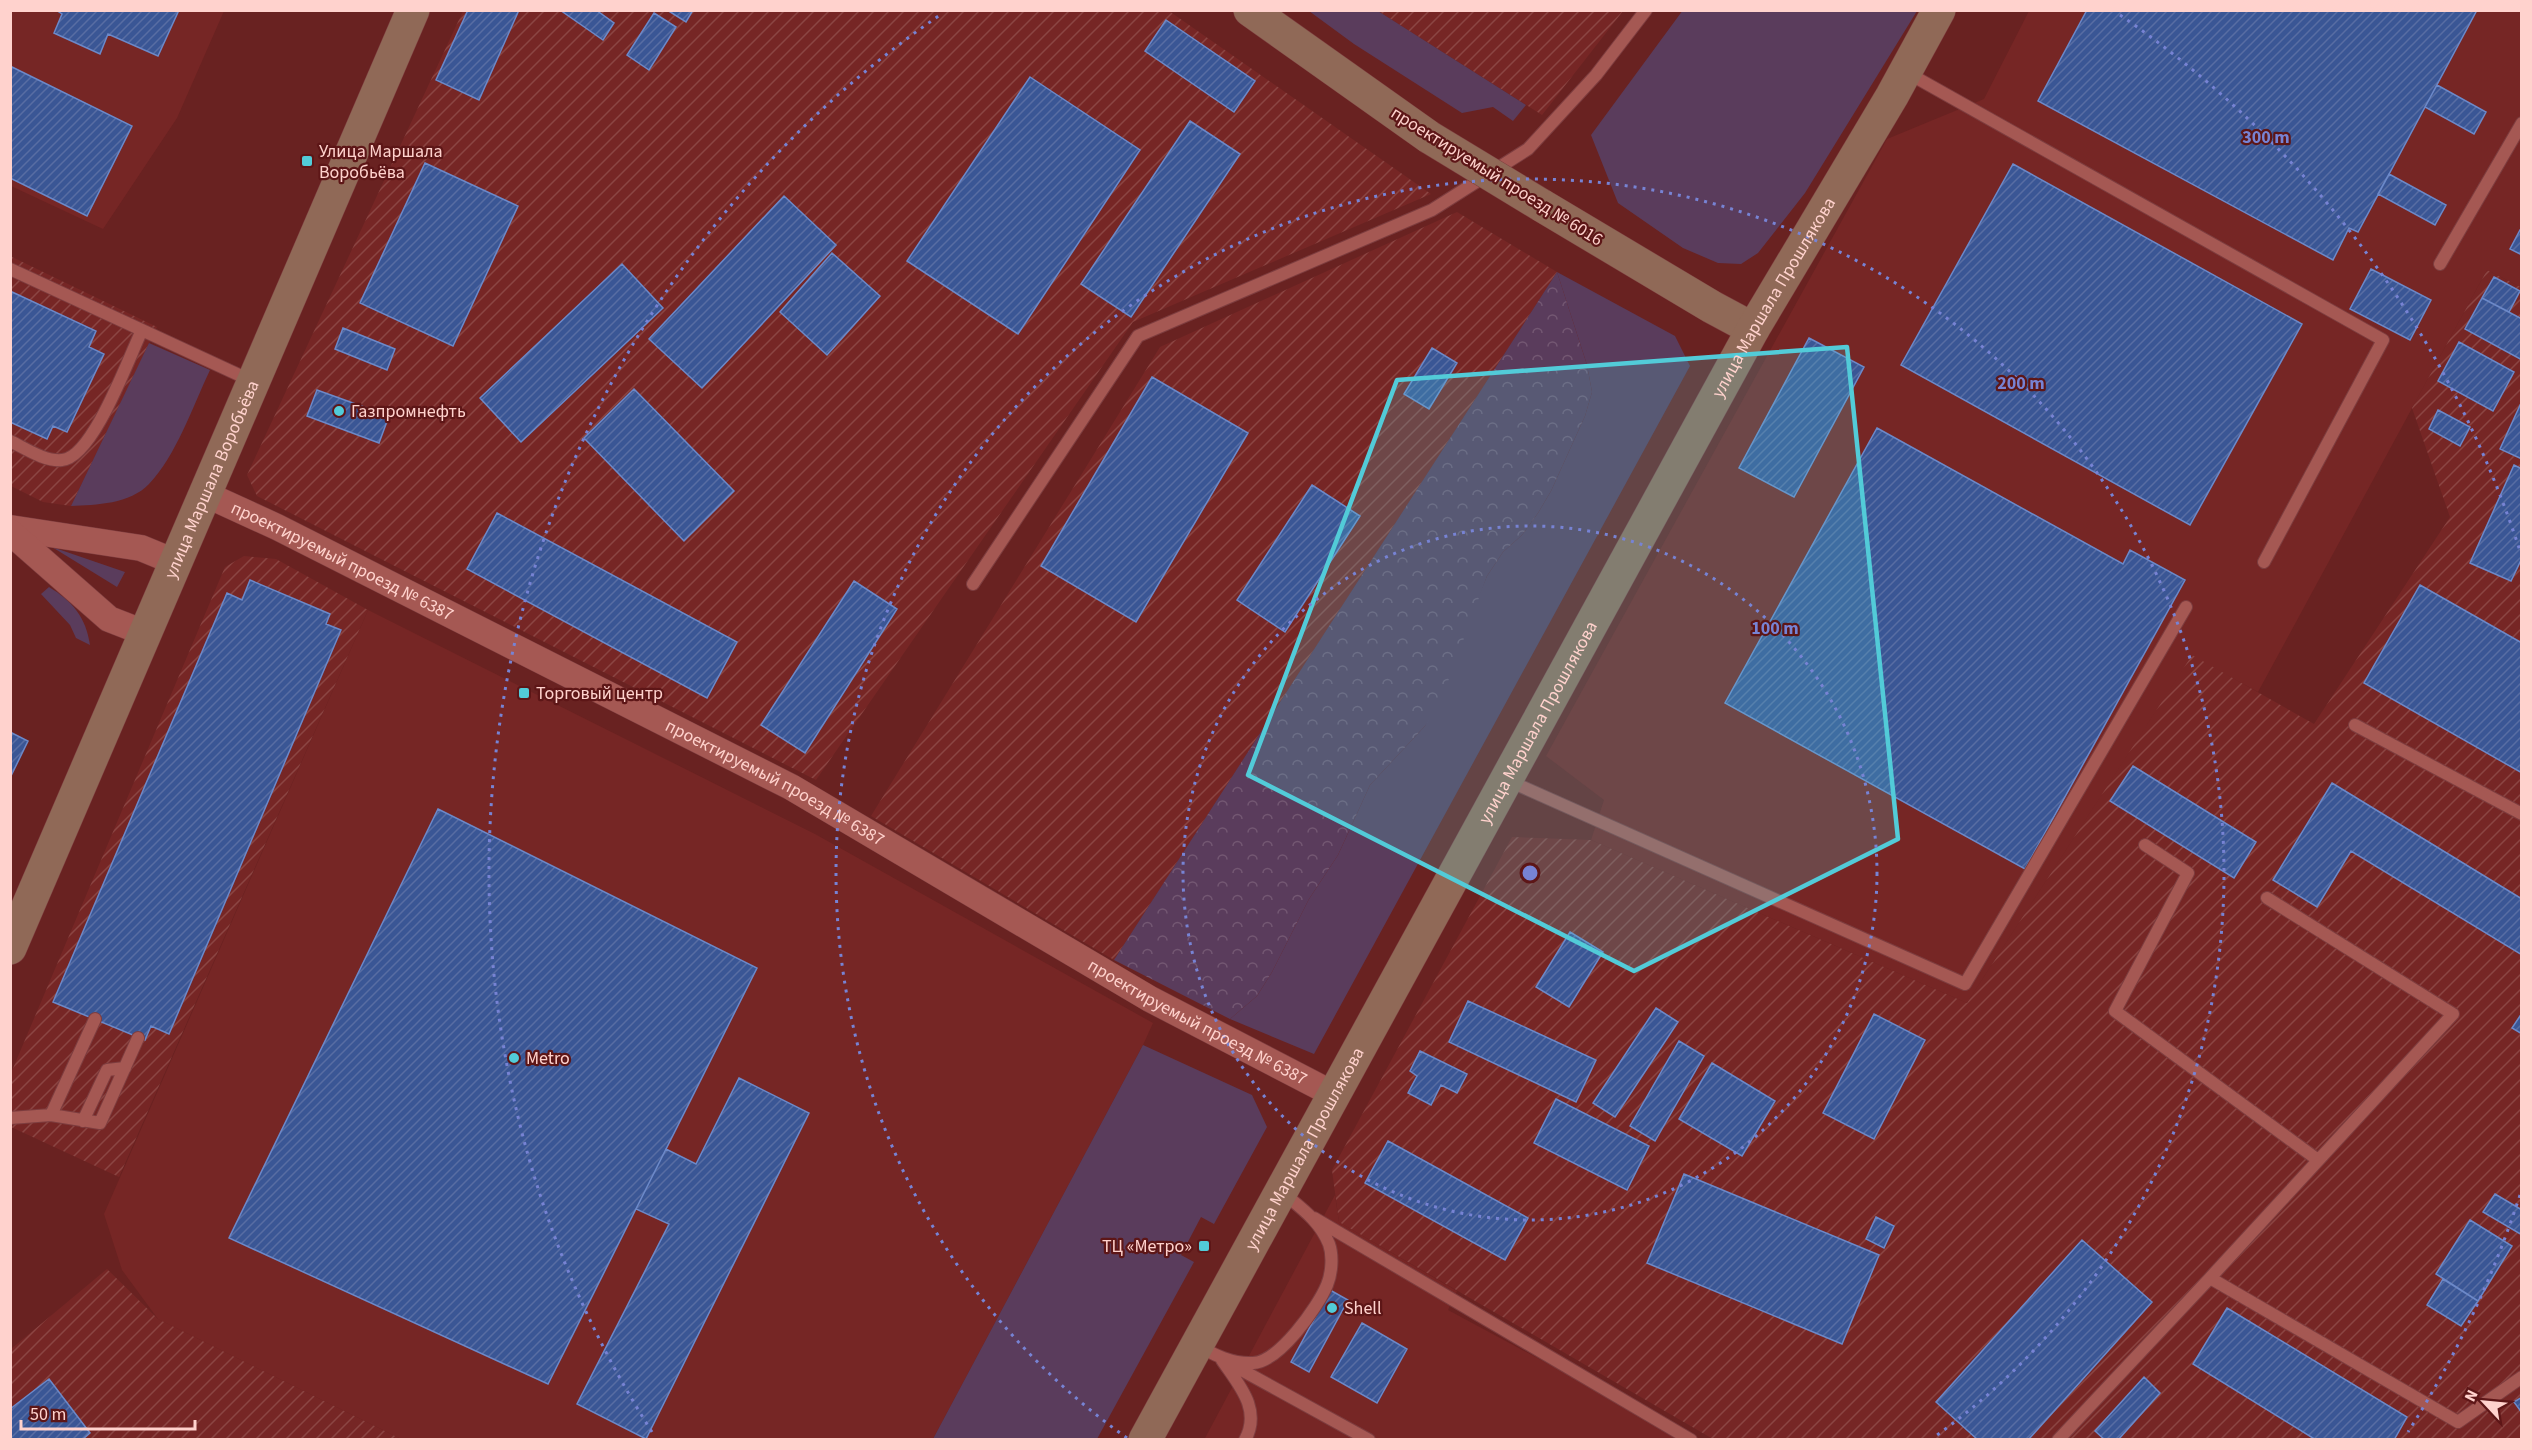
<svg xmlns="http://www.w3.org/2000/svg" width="2532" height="1450" font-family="'Source Sans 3',sans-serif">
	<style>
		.built { fill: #762625 }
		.industrial { fill: url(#industrial-furrows) }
		.green { fill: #5a3c5c }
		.forest { fill: url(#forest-crowns) }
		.building { fill: url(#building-hatch); stroke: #6c89c9; stroke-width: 1.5 }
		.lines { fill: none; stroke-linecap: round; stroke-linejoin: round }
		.lane-casing { stroke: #7d3d3f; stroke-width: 14 }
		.street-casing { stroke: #7d3d3f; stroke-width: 27 }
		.secondary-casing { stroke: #7d3d3f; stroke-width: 34 }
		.lane { stroke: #a55853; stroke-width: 12 }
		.street { stroke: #a55853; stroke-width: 26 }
		.secondary { stroke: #906957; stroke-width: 33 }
		.secondary-bridge-casing { stroke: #7d3d3f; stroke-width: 34; stroke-linecap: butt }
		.secondary-bridge { stroke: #906957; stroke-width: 33 }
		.marked { fill: #52cbd8; fill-opacity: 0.2; stroke: #52cbd8; stroke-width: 4.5; stroke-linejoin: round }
		.ring { fill: none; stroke: #7783d4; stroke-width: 3; stroke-dasharray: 3 6 }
		.poi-dot { fill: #52cbd8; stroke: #5d1617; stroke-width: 2 }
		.labels { text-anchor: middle; stroke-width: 4.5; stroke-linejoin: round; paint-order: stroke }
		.poi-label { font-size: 18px; fill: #ffd2cd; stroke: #5d1617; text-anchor: start }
		.street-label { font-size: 18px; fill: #ffd2cd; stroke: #5d1617 }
		.centre { fill: #7783d4; stroke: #5d1617; stroke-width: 3 }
		.ring-label { font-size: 18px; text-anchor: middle; font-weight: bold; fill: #7783d4; stroke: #5d1617; stroke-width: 4.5; stroke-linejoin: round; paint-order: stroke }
	</style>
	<defs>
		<pattern id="industrial-furrows" width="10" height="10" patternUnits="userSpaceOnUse" patternTransform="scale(1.5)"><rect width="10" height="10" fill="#762625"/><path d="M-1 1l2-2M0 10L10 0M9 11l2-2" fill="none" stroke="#8b4543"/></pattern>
		<pattern id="forest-crowns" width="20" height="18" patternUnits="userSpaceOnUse" patternTransform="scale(1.5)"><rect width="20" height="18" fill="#5a3c5c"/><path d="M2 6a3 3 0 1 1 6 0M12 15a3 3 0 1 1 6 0" fill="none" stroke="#735772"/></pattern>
		<pattern id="building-hatch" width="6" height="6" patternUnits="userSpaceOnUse" patternTransform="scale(1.5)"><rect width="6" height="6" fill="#3a5695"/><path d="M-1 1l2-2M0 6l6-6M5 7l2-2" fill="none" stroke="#586da3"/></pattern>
	</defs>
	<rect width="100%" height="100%" fill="#692221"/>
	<path class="built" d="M11,11H224L177,118L103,229L11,186Z
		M2029,11H2521V287L2487,270L2258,692L2192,656L1967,1003L1591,840L1604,800L1546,756L1887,139L1984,99Z
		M368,610L815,834L1153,1023L1143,1045L933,1439H401L158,1319L122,1270L104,1214Z
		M1335,1195L1339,1222L1457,1291L1448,1310L1688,1439L1204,1440Z"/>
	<path class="industrial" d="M463,11H1169L1431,194L1133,322L816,780L257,496L247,475Z
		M1378,11H1623L1542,115Z
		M1457,212L1557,272L1114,960L871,816L1160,347Z
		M10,256L157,327L71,506L43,502L11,486Z
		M2487,270L2521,287V1439H1713L1339,1222L1332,1170L1512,837L1591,840L1967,1003L2192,655L2314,724L2450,517L2412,408Z
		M244,556L276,559L368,610L119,1177L11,1127V1073L225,567Z
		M107,1269L158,1319L401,1439L11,1440V1349Z"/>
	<path class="green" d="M1683,10L1917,11L1805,193L1758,253L1741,264L1718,263L1683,248L1618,203L1591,135Z
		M1309,11H1378L1526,105L1513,121L1493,107L1462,113L1354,44Z
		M1557,272L1675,336L1690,366L1314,1054L1230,1019L1257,996L1272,972L1309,899L1338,855L1370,785L1425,726L1487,576L1503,552L1522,535L1538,513L1551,491L1585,416L1592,392L1587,365Z
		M149,343L210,370C193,406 176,456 149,484C130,504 96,505 71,506Z
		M52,547L125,572L117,587Z
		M49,587C72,601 86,617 90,645L76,638L70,625L41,594Z
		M1143,1045L1252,1095L1267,1127L1214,1224L1201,1217L1181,1255L1194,1262L1097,1439H933Z"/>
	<path class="forest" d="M1557,272L1587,365L1592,392L1585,416L1551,491L1538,513L1522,535L1503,552L1487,576L1440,703L1425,726L1370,785L1338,855L1309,899L1272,972L1257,996L1230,1019L1114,960Z"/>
	<path class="building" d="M56,10H179L158,56L108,34L100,54L54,33L62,14Z
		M468,10H519L479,100L436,80Z
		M560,10H596L614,23L603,40Z
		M667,10H693L686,22Z
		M2087,10H2477L2358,232L2349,228L2333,260L2038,101Z
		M654,13L676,27L649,70L627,55Z
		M1166,20L1255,81L1234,112L1145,51Z
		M10,66L132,126L87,216L10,178Z
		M1030,77L1140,150L1018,334L907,261Z
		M2437,85L2486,112L2474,134L2425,107Z
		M1190,121L1240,154L1131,317L1081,284Z
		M425,163L518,206L453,346L360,303Z
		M2013,164L2302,324L2190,525L1901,365Z
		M2389,174L2446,205L2435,225L2378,194Z
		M784,196L836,245L702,388L649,339Z
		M2520,230L2522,231V255L2510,249Z
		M832,253L880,296L827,355L780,312Z
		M622,264L663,308L521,442L480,398Z
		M2371,269L2431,300L2410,340L2350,309Z
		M2494,277L2520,291L2509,312L2482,298Z
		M10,291L96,331L89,347L104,354L67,432L53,426L47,439L10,422Z
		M2482,298L2522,319V360L2465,329Z
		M343,328L395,349L387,370L335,349Z
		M1809,338L1864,367L1794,497L1739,468Z
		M2459,342L2514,372L2493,411L2438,381Z
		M1432,348L1457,363L1429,409L1404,394Z
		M1152,377L1248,433L1136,622L1041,566Z
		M634,389L734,491L684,541L584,438Z
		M317,390L389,416L379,443L307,416Z
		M2522,401V459L2500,449Z
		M2438,410L2470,427L2460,446L2429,429Z
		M1877,428L2123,564L2130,550L2185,580L2025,869L1725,703Z
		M2514,465L2522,469V558L2511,581L2470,563Z
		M1312,485L1360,516L1285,632L1237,600Z
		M497,513L737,642L707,698L467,569Z
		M250,580L330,614L326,624L341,630L169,1034L151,1026L145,1040L53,1002L227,593L242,600Z
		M854,581L897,609L805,753L761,725Z
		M2420,585L2522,643V773L2364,683Z
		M10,732L28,741L10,778Z
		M2133,766L2256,842L2234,878L2110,801Z
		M2332,783L2522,899V955L2351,851L2317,907L2273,880Z
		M438,809L757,968L548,1384L229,1238Z
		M1570,932L1603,952L1569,1007L1536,987Z
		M1468,1001L1596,1060L1576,1102L1449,1042Z
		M1656,1008L1678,1022L1615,1117L1593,1103Z
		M2522,1013V1034L2512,1028Z
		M1874,1014L1925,1040L1874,1139L1823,1113Z
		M1679,1041L1704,1056L1655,1141L1630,1126Z
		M1420,1051L1467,1074L1457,1093L1441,1085L1431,1105L1408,1093L1417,1076L1410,1071Z
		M1712,1063L1775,1101L1742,1156L1679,1119Z
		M739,1078L809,1113L646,1439L577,1404L669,1224L636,1209L666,1149L696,1164Z
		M1556,1099L1649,1146L1627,1190L1534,1143Z
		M1388,1141L1528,1218L1505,1260L1365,1183Z
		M1684,1174L1879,1255L1842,1344L1647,1263Z
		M2495,1194L2522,1210V1235L2483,1212Z
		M1876,1217L1894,1226L1884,1248L1866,1239Z
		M2470,1220L2512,1246L2478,1301L2436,1274Z
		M2082,1240L2152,1302L2028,1440H1978L1936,1402Z
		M2443,1279L2478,1301L2461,1326L2427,1305Z
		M1330,1290L1348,1300L1309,1372L1291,1362Z
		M2227,1308L2407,1417L2394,1440H2316L2193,1364Z
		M1362,1323L1407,1349L1377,1403L1331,1377Z
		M2144,1377L2160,1393L2118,1440H2105L2095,1431Z
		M49,1379L90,1433L82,1440H10V1409Z
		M2522,1397V1413L2514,1402Z"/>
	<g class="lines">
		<g class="lane-casing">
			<path id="lane" d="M1906,72L2383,340L2264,562
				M2440,264L2522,123
				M10,269L252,381
				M10,441C25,448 45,462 62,460C93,458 129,357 142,330
				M973,584L1138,336L1432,210L1528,149L1596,75L1646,10
				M2355,725L2522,814
				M1507,780L1965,984L2186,607
				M2145,845L2188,873L2115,1011L2318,1160
				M51,1115L100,1123L138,1038
				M10,1118L51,1115L95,1019
				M83,1121L107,1070L125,1068
				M1314,1218L1691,1440
				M2210,1278L2453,1014L2267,898
				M1197,1345C1214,1355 1232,1364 1253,1363C1279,1362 1318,1307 1327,1285C1332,1273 1333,1255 1329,1244C1320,1221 1301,1208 1283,1193
				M1222,1360C1238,1384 1262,1409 1245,1440
				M1227,1362L1369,1440
				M2058,1440L2210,1278L2458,1422L2522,1377"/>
		</g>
		<g class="street-casing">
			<g id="street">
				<path id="s1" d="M205,494L277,527L791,787L1150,999L1333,1094"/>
				<path d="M10,528L141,548L175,562"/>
				<path d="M10,532L109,619L145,633"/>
			</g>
		</g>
		<g class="secondary-casing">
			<g id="secondary">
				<path d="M1250,10L1429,137"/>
				<path d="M1541,205L1712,307L1753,329"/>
				<path id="s2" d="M10,948L413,10"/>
				<path id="s3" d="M1145,1440L1753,329L1892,96L1939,10"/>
			</g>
		</g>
		<use href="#lane" class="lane"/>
		<use href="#street" class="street"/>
		<use href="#secondary" class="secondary"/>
		<g class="secondary-bridge-casing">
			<path id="secondary-bridge" d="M1429,137L1541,205"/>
		</g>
		<use href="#secondary-bridge" class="secondary-bridge"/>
	</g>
	<path class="marked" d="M1847,347L1898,839L1634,971L1248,775L1397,380Z"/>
	<g class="ring">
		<circle cx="1530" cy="873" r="347"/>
		<path d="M1127 1438A694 694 0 1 1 1933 1438"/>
		<path d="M2520 1195A1041 1041 0 0 1 2408 1432M652 1432A1041 1041 0 0 1 940 15M2120 15A1041 1041 0 0 1 2520 551"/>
	</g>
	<g class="poi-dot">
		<rect x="301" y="155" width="12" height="12" rx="3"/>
		<circle cx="339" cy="411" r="6"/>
		<rect x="518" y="687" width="12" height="12" rx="3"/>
		<circle cx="514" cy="1058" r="6"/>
		<rect x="1198" y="1240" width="12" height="12" rx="3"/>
		<circle cx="1332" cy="1308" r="6"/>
	</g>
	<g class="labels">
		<g class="poi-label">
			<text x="319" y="157">Улица Маршала<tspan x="319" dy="21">Воробьёва</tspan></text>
			<text x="351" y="417">Газпромнефть</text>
			<text x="536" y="699">Торговый центр</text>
			<text x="526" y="1064">Metro</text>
			<text x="1192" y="1252" text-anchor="end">ТЦ «Метро»</text>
			<text x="1344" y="1314">Shell</text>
		</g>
		<g class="street-label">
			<text transform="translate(1497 176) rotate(32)" y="6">проектируемый проезд № 6016</text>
			<text dy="6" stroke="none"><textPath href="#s3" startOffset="1304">улица Маршала Прошлякова</textPath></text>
			<text dy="6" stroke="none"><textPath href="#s2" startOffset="510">улица Маршала Воробьёва</textPath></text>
			<text dy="6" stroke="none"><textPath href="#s1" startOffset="153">проектируемый проезд № 6387</textPath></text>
			<text dy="6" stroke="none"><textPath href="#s3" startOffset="818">улица Маршала Прошлякова</textPath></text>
			<text dy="6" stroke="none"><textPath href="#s1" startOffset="639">проектируемый проезд № 6387</textPath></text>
			<text dy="6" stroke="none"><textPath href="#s1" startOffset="1125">проектируемый проезд № 6387</textPath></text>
			<text dy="6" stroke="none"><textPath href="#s3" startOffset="332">улица Маршала Прошлякова</textPath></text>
		</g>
	</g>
	<circle cx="1530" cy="873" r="9" class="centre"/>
	<g class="ring-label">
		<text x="2266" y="143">300 m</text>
		<text x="2021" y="389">200 m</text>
		<text x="1775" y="634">100 m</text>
	</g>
	<rect width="2532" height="1450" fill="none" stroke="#ffd2cd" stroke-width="24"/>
	<g transform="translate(2484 1402) rotate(296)" stroke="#5d1617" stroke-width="4.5" paint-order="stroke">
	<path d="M0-4.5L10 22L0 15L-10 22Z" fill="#ffd2cd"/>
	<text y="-9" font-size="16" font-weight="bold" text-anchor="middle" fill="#ffd2cd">N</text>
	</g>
	<path d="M21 1420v9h174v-9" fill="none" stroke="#ffd2cd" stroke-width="3"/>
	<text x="30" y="1420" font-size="18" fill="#ffd2cd" stroke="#5d1617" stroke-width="4.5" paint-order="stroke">50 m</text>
</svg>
